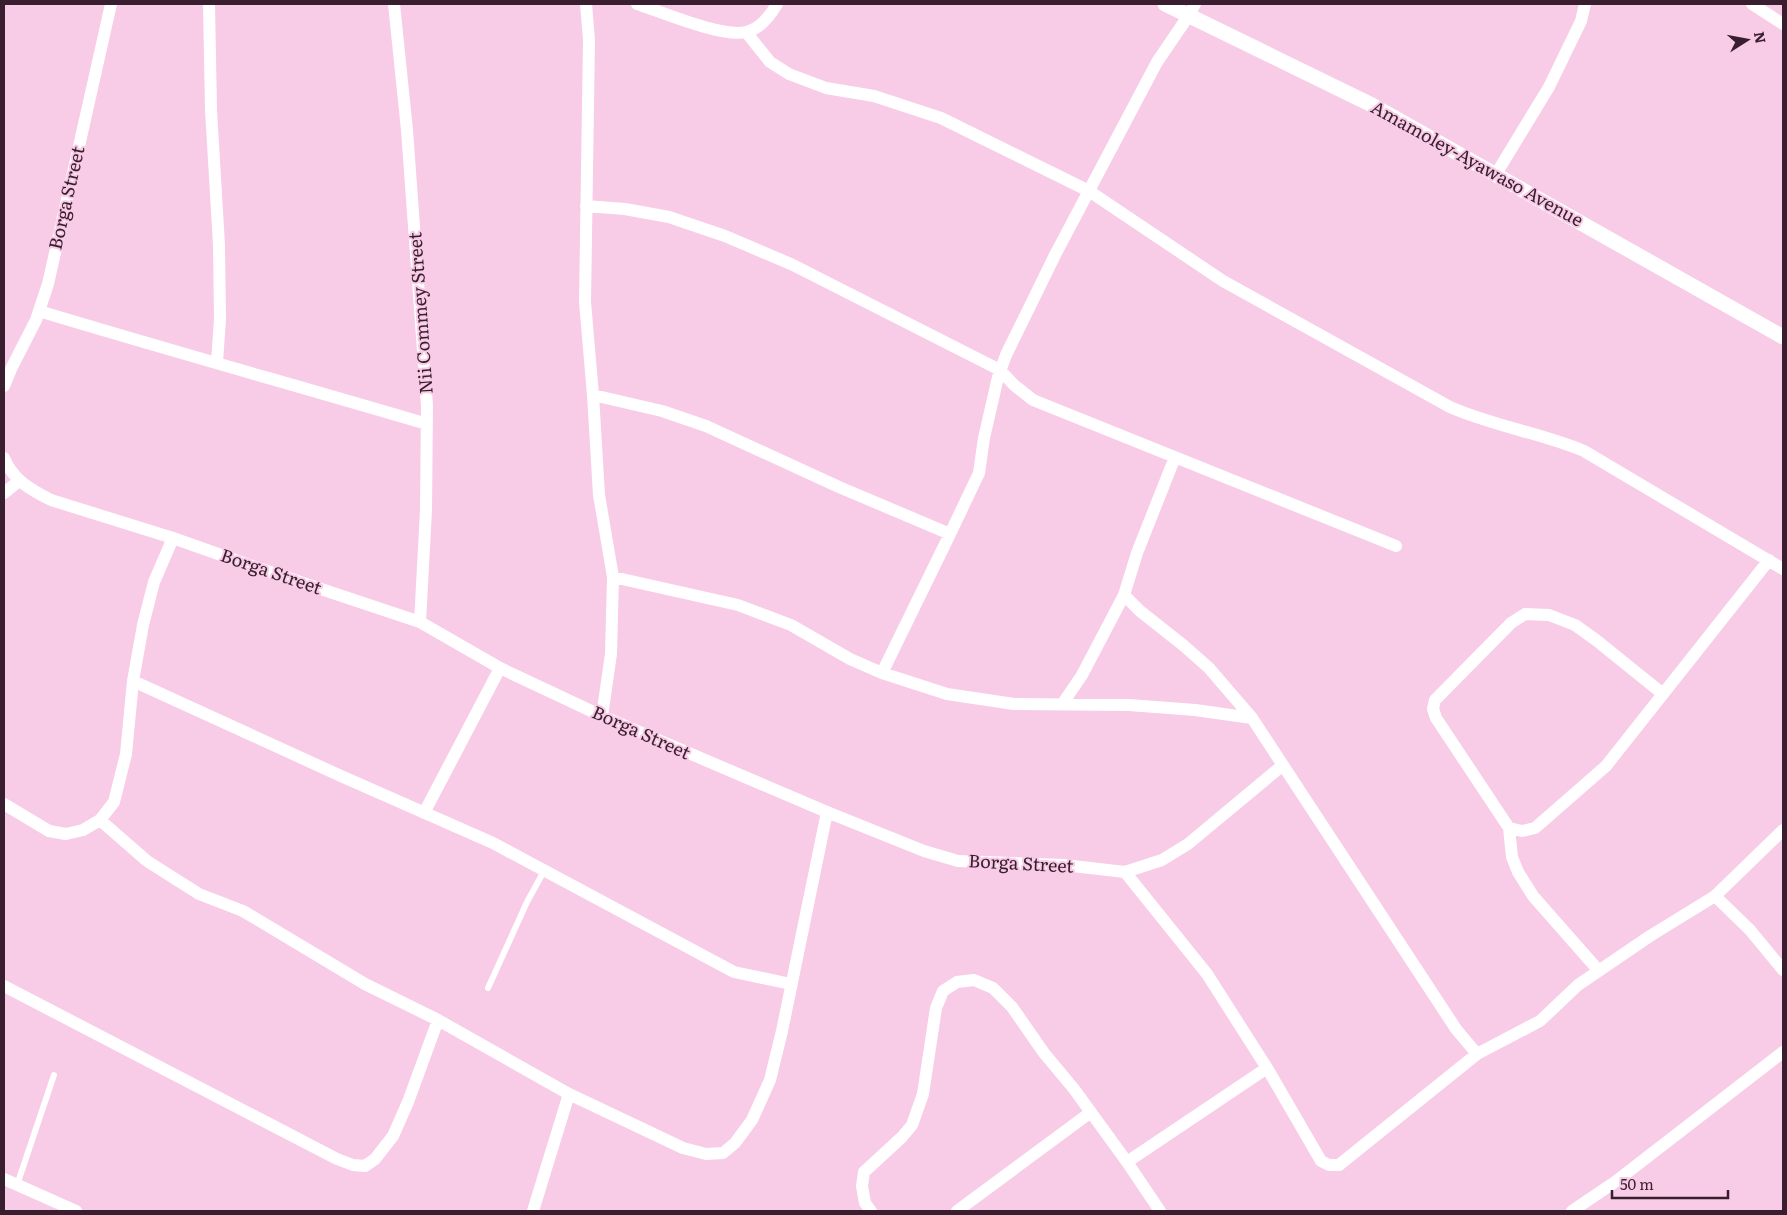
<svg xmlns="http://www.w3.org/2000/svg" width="1787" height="1215" font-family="Literata,serif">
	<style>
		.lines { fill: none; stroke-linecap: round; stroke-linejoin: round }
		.service { stroke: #fff; stroke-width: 6 }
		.minor { stroke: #fff; stroke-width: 12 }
		.tertiary { stroke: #fff; stroke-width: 15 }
		.labels { text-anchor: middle; stroke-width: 4; stroke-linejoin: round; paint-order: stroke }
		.street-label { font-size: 18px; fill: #391e2f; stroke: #f8cce6 }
	</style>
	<rect width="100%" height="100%" fill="#f8cce6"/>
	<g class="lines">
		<path class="service" d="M488,988L527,902L544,871
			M17,1185L54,1075"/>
		<path class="minor" d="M209,4L211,110L219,245L220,319L217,362
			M394,4L407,130L427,406L426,510L420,622
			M586,4L589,40L585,302L593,395L599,495L613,577L611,654L602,716
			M637,4C662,12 722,38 746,32C760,29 770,16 777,4
			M1752,4L1783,24
			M746,32L770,62L789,74L826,88L874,96L941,118L1089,191L1223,281L1450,407C1493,426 1541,433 1584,451L1783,569
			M1496,174L1549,87L1581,21L1585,4
			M586,206L625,209L669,217L725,236L793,265L1000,370L1014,385L1033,400L1396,546
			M39,311C168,350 298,386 427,424
			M4,386L12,367L36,320L48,284L111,4
			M593,395L662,411L706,426L839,487L950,534L979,473L984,438L998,377L1006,355L1055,255L1157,62L1189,15L1195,4
			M4,458C13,480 31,490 51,500L173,538L258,568L420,622L500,668L602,716L827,812L924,851L958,861L1064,865L1125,872L1162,860L1188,844L1283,765
			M4,493L19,481
			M613,577L738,605L791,625L850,659L882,673L947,694L1014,704L1129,705L1195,710L1252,718
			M1124,595L1140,611L1183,645L1209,668L1252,718L1456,1029L1477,1054L1540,1021L1578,985L1650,936L1715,896L1750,930L1783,970
			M882,673L950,534
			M133,681L341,776L493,843L734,972L791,984
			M1663,694L1596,640L1575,625L1549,615L1525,614L1511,623L1435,700L1433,709L1436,718L1509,828L1522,831L1535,828L1606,766L1769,560
			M1063,703L1082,675L1124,595L1137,553L1175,457
			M4,804L49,831L66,834L83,830L100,820L114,802L126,754L133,681L143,625L154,582L173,538
			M424,813L500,668
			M100,820L147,861L199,894L243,911L365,984L438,1020L569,1094L683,1148L706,1154L723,1153L735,1143L752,1120L770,1080L782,1031L827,812
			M1509,828L1512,857L1518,872L1533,896L1599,971
			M1125,872L1207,974L1267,1068L1321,1161L1329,1165H1339L1477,1054
			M1715,896L1783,830
			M4,986L337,1159L353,1165L365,1166L375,1159L393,1136L408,1102L438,1020
			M1127,1162L1267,1068
			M4,1179L76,1211
			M533,1211L569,1094
			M871,1211L865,1203L862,1186L864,1172L902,1137L912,1125L923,1094L936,1008L943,991L957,982L974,980L993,988L1012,1007L1044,1053L1074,1089L1127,1162L1160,1211
			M957,1211L1091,1112
			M1572,1211L1615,1182L1783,1052"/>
		<path class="tertiary" d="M1165,4L1372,105L1783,337"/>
	</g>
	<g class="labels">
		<g class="street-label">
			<text transform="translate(1477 164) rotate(29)" y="6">Amamoley-Ayawaso Avenue</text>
			<text transform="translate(67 198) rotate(-77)" y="6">Borga Street</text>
			<text transform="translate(421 313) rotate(-94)" y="6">Nii Commey Street</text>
			<text transform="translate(271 572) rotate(19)" y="6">Borga Street</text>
			<text transform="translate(641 733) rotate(24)" y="6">Borga Street</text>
			<text transform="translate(1021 864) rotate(3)" y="6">Borga Street</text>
		</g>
	</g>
	<rect width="1787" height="1215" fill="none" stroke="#391e2f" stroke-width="10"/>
	<g transform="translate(1747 40) rotate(79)" stroke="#f8cce6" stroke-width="4" paint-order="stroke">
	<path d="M0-4L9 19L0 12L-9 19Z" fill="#391e2f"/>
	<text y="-8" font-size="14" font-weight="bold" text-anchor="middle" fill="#391e2f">N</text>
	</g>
	<path d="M1612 1190v8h116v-8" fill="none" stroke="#391e2f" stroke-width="2.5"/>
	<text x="1620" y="1190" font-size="15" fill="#391e2f" stroke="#f8cce6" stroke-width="4" paint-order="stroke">50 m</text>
</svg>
